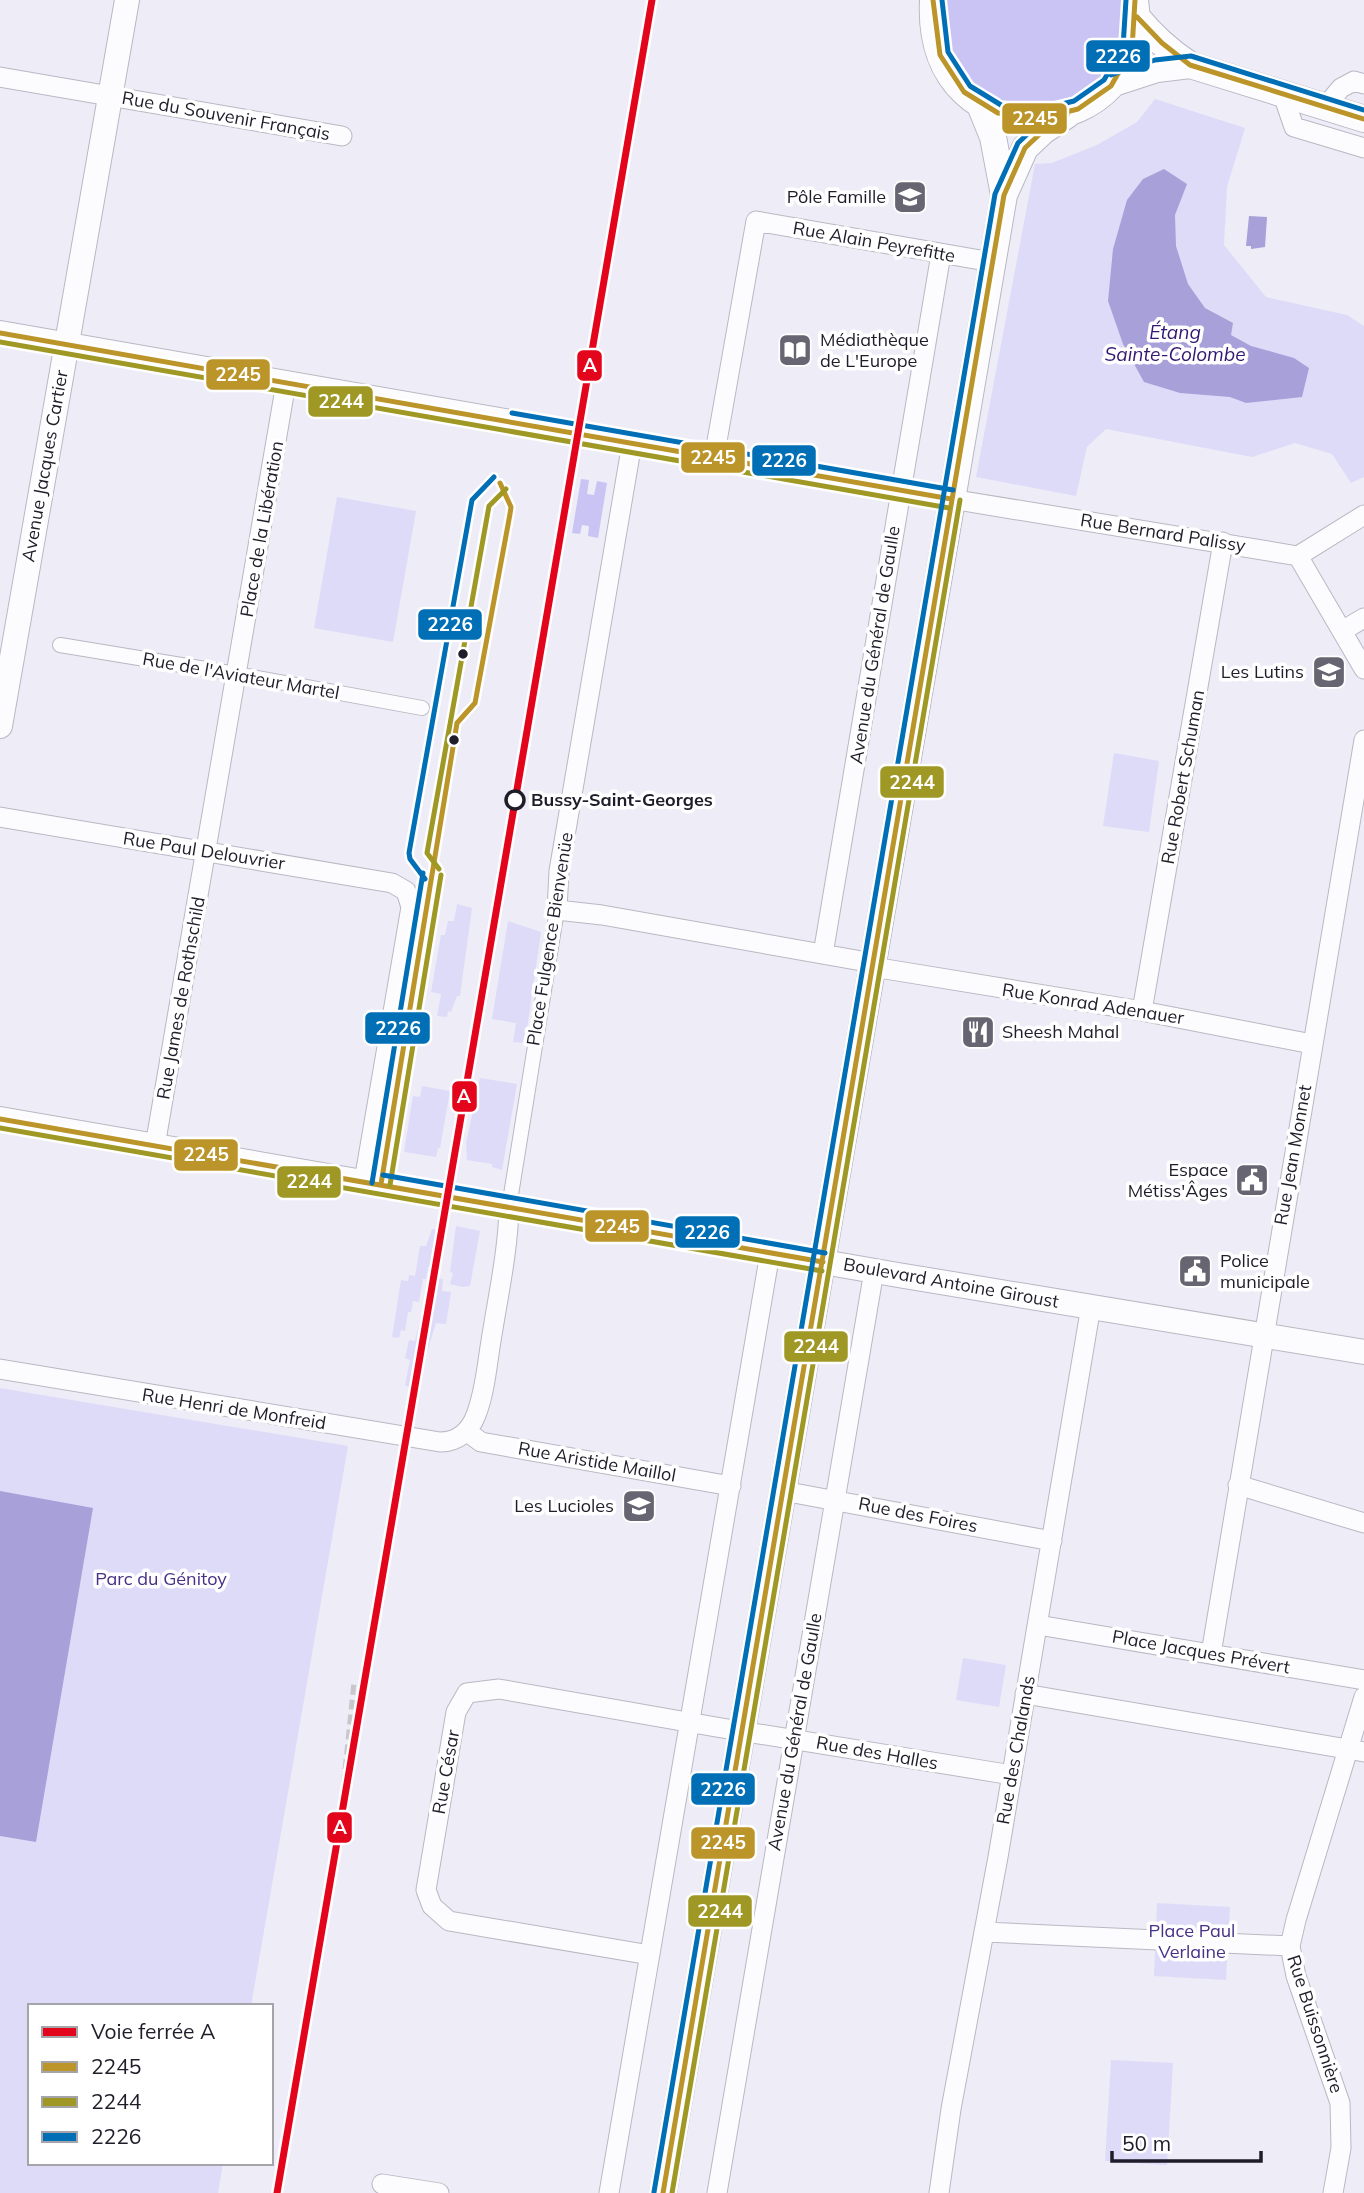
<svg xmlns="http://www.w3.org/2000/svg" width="1364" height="2193" font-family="Mulish,sans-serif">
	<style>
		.green { fill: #dedbf9 }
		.forest { fill: #cac4f4 }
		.water { fill: #a8a0d8 }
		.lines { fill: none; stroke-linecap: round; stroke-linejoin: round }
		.pedestrian-casing { stroke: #b9b8c3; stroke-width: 16 }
		.minor-casing { stroke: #b9b8c3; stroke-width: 21 }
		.tertiary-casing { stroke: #b9b8c3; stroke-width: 26 }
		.secondary-casing { stroke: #b9b8c3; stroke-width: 28 }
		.pedestrian { stroke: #fcfcfe; stroke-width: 14 }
		.minor { stroke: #fcfcfe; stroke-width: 19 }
		.tertiary { stroke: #fcfcfe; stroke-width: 24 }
		.secondary { stroke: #fcfcfe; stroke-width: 26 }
		.rail { stroke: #c8c8cc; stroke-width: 5; stroke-dasharray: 10 5; stroke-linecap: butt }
		.bus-1-casing { stroke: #fff; stroke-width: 10 }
		.bus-2-casing { stroke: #fff; stroke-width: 10 }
		.bus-3-casing { stroke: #fff; stroke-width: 10 }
		.bus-1 { stroke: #bc952a; stroke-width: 5 }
		.bus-2 { stroke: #9f9825; stroke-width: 5 }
		.bus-3 { stroke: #006fb6; stroke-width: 5 }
		.rail-1-casing { stroke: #fff; stroke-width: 12 }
		.rail-1 { stroke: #e3051c; stroke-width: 7 }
		.bus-dot { fill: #1f1d29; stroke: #fff; stroke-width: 2.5 }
		.stop-dot { fill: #fff; stroke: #1f1d29; stroke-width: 3.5 }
		.labels { text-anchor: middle; stroke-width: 7; stroke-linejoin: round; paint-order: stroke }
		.street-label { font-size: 18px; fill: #1f1d29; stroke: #fff }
		.poi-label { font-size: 18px; fill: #1f1d29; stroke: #fff; text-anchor: end }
		.stop-label { font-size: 18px; font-weight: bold; fill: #1f1d29; stroke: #fff; text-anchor: start }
		.park-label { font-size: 18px; fill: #463088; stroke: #fff }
		.water-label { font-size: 19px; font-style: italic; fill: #331770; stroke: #fff }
		.line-badge { stroke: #fff; stroke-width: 2.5 }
		.badge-label { font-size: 19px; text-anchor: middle; font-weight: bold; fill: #fff }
	</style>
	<rect width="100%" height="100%" fill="#edecf7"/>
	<path class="green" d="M1155,99L1245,128L1227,187L1224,245L1266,297L1347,315L1364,326V477L1351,483L1332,454L1295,443L1252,457L1106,429L1087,447L1076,496L976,477L1035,164L1052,163L1097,145L1137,122Z
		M337,497L416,511L393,642L314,628Z
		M1114,753L1159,761L1149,832L1103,826Z
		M457,904L472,908L460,996H457L451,1012L448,1011L447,1017L437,1016L441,994L431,992L441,935H445L448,921H454Z
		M508,921L541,932L525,1043L513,1042L516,1023L492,1019Z
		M480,1078L517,1084L502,1170L492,1167V1164L467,1160L466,1143Z
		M422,1086L450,1091L440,1148H438L436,1157L404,1152L413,1096L420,1097Z
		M456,1226L480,1231L470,1286L462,1287L450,1284L453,1273L450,1272Z
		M432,1229L439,1230L437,1241L439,1242L432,1267H428L426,1279H423L419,1302L413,1301L411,1312H408L405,1331L401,1330L399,1338L392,1337L401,1280L408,1281L409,1275L415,1276L420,1246H426Z
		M437,1278L443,1279L442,1291L451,1292L446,1324L436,1323L427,1352H424L421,1371H415L412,1387L405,1386L410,1360L405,1358L409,1340L415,1341L422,1313H428L432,1290H435Z
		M0,1388L348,1446L251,2006H30V2163H223L218,2193H0Z
		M963,1658L1006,1665L999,1707L956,1700Z
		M1157,1903L1230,1907L1226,1980L1154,1976Z
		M1111,2060L1173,2063L1167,2165L1105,2161Z"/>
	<path class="forest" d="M947,0H1123L1125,16L1117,58L1089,92L1049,109L1006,105L970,82L957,65L944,23Z
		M581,479L589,480L587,494L594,495L597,481L607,483L598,538L588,536L589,526L582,525L580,534L572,533Z"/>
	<path class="water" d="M1164,169L1187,184L1175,215L1176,246L1188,284L1205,308L1233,323L1231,335L1251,346L1294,358L1309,368L1302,397L1246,403L1230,397L1180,393L1144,382L1123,344L1108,301L1113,249L1127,200L1143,179Z
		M1249,216L1267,217L1265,247L1251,249V246H1246Z
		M0,1491L93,1508L36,1842L0,1836Z"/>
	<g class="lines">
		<g class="pedestrian-casing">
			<path id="pedestrian" d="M60,645L236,674L422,708
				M509,1207L557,910"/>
		</g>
		<g class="minor-casing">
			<path id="minor" d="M0,77L342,136
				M1283,95L1294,127L1364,148
				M1325,107L1341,88L1354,81L1364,84
				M632,443L559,871L557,910L602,915L873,963
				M714,458L756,221L992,262
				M951,499L1298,556L1364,515
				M1298,556L1364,669
				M1342,631L1364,618
				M0,817L392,883L406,891L411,907L364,1181
				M823,954L941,254
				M873,967L1142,1011L1312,1044
				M1142,1011L1223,542
				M155,1146L286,383
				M0,1369L440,1442C458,1442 470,1431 476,1415C485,1392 487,1365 491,1341C498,1296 508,1252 509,1207
				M466,1431L481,1442L731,1486
				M1238,1485L1364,1523
				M783,1491L1052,1541
				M1038,1625L1364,1680
				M1211,1654L1364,740
				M1025,1694L1364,1752
				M985,1932L1290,1946
				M650,1955L449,1921L432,1906L426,1890L456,1712L467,1693L499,1689L716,1727L1012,1775
				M382,2184L439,2193
				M609,2193L770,1253
				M717,2193L874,1271
				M939,2193L951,2109L998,1857L1091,1306
				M1333,2193L1341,2148L1340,2103L1296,1976L1290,1946L1296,1920L1364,1697"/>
		</g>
		<g class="tertiary-casing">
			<path id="tertiary" d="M0,333L951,499
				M0,726L127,0
				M0,1119L898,1275L1364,1352"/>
		</g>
		<g class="secondary-casing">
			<path id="secondary" d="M933,0C924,169 1156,147 1135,0
				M1137,17C1153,37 1169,51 1190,65L1364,119
				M1114,83L1157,69L1190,65
				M980,105L993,137L1004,195
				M663,2193L1004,195L1025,148L1043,131L1067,115"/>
		</g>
		<use href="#pedestrian" class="pedestrian"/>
		<use href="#minor" class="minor"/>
		<use href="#tertiary" class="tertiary"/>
		<use href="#secondary" class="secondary"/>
		<path class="rail" d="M339,1829L354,1682"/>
		<g class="bus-1-casing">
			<path id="bus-1" d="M933,0L940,55L964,92L998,113L1038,119L1078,109L1111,86L1132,49L1135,0
				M1137,17L1162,43L1190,65L1364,119
				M0,333L951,499
				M457,723L475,703L510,514L511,507L500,483
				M0,1119L823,1262
				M381,1184L457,723
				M663,2193L1004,195L1025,148L1043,131L1067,115"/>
		</g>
		<g class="bus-2-casing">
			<path id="bus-2" d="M0,342L949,508
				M439,869L427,853L489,506L506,489
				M0,1128L822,1271
				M390,1185L441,875
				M672,2193L960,500"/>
		</g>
		<g class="bus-3-casing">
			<path id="bus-3" d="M942,0L948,52L970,86L1001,105L1038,110L1074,101L1104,80L1123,47L1126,0
				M1111,75L1155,60L1191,56L1364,110
				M512,413L953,490
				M425,879L410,859L409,853L472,500L494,477
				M383,1175L825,1253
				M372,1183L423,873
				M654,2192L995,194L1018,143L1038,124L1062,108"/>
		</g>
		<use href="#bus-1" class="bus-1"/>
		<use href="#bus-2" class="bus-2"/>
		<use href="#bus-3" class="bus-3"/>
		<g class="rail-1-casing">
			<path id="rail-1" d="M277,2193L652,0"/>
		</g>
		<use href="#rail-1" class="rail-1"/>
	</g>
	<defs>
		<g id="school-square" transform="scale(1.75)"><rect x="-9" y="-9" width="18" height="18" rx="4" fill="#676571" stroke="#fff"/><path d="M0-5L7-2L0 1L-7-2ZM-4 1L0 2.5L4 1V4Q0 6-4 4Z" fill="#fff"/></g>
		<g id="library-square" transform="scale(1.75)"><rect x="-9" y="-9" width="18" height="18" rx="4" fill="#676571" stroke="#fff"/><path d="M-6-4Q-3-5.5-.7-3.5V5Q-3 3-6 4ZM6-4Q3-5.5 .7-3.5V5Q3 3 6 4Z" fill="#fff"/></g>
		<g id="restaurant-square" transform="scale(1.75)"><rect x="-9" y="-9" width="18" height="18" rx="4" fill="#676571" stroke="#fff"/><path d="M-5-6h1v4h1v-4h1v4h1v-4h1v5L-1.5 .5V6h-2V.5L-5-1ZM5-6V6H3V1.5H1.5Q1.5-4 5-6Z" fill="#fff"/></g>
		<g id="civic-square" transform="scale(1.75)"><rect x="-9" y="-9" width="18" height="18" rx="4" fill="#676571" stroke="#fff"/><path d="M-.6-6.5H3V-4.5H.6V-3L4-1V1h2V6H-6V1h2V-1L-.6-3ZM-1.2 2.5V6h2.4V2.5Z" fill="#fff"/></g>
	</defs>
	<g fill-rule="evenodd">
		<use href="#school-square" x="910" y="197"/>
		<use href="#library-square" x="795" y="350"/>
		<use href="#school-square" x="1329" y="672"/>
		<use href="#restaurant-square" x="978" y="1032"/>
		<use href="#civic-square" x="1252" y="1180"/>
		<use href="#civic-square" x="1195" y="1271"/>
		<use href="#school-square" x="639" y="1506"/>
	</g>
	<g class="bus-dot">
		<circle cx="463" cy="654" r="6"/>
		<circle cx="454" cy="740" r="6"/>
	</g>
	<circle class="stop-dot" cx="515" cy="800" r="9"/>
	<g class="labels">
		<g class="street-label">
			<text transform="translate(226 116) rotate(10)" y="6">Rue du Souvenir Français</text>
			<text transform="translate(874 242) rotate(10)" y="6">Rue Alain Peyrefitte</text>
			<text transform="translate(45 466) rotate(-80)" y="6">Avenue Jacques Cartier</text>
			<text transform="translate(262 529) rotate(-80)" y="6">Place de la Libération</text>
			<text transform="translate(1163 533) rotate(9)" y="6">Rue Bernard Palissy</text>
			<text transform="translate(875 645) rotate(-81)" y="6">Avenue du Général de Gaulle</text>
			<text transform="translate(241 676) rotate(10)" y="6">Rue de l'Aviateur Martel</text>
			<text transform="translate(1183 777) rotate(-80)" y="6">Rue Robert Schuman</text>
			<text transform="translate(204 851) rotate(9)" y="6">Rue Paul Delouvrier</text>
			<text transform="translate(550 939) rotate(-81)" y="6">Place Fulgence Bienvenüe</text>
			<text transform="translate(181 998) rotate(-80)" y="6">Rue James de Rothschild</text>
			<text transform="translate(1093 1004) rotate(9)" y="6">Rue Konrad Adenauer</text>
			<text transform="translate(1293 1155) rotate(-80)" y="6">Rue Jean Monnet</text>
			<text transform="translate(951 1283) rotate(10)" y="6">Boulevard Antoine Giroust</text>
			<text transform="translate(234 1409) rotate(9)" y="6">Rue Henri de Monfreid</text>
			<text transform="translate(597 1462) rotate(10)" y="6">Rue Aristide Maillol</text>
			<text transform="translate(918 1515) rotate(11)" y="6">Rue des Foires</text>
			<text transform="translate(1201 1652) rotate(10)" y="6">Place Jacques Prévert</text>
			<text transform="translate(795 1732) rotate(-80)" y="6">Avenue du Général de Gaulle</text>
			<text transform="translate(1016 1750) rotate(-80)" y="6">Rue des Chalands</text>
			<text transform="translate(877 1753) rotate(10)" y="6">Rue des Halles</text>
			<text transform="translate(446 1772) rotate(-80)" y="6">Rue César</text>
			<text transform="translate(1315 2024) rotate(72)" y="6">Rue Buissonnière</text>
		</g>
		<g class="poi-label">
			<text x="886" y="203">Pôle Famille</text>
			<text x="820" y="346" text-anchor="start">Médiathèque<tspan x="820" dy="21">de L'Europe</tspan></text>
			<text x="1304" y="678">Les Lutins</text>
			<text x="1002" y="1038" text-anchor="start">Sheesh Mahal</text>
			<text x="1228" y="1176">Espace<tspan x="1228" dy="21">Métiss'Âges</tspan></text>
			<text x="1220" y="1267" text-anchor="start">Police<tspan x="1220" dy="21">municipale</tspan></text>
			<text x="614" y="1512">Les Lucioles</text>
		</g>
		<g class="stop-label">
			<text x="531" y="806">Bussy-Saint-Georges</text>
		</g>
		<g class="park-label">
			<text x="161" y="1585">Parc du Génitoy</text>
			<text x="1192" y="1937">Place Paul<tspan x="1192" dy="21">Verlaine</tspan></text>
		</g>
		<g class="water-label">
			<text x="1175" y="339">Étang<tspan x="1175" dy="22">Sainte-Colombe</tspan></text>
		</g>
	</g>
	<g class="line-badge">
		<rect x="1085" y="39" width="66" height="34" rx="7" fill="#006fb6"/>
		<rect x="1001" y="102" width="67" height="33" rx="7" fill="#bc952a"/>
		<rect x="576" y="349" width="27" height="33" rx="7" fill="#e3051c"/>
		<rect x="205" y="358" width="66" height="33" rx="7" fill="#bc952a"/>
		<rect x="307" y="385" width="67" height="33" rx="7" fill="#9f9825"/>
		<rect x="680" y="441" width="66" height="33" rx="7" fill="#bc952a"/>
		<rect x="751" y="444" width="66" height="33" rx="7" fill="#006fb6"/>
		<rect x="417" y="608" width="66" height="33" rx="7" fill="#006fb6"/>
		<rect x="879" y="765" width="66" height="34" rx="7" fill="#9f9825"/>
		<rect x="364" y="1011" width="67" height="34" rx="7" fill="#006fb6"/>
		<rect x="451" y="1080" width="27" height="33" rx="7" fill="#e3051c"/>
		<rect x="173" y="1138" width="66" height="34" rx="7" fill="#bc952a"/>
		<rect x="276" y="1165" width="66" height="34" rx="7" fill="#9f9825"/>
		<rect x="584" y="1209" width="66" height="34" rx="7" fill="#bc952a"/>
		<rect x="674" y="1215" width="67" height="34" rx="7" fill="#006fb6"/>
		<rect x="783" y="1330" width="66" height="33" rx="7" fill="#9f9825"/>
		<rect x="690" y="1772" width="66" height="34" rx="7" fill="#006fb6"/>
		<rect x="326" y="1811" width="27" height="33" rx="7" fill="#e3051c"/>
		<rect x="690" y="1826" width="66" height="34" rx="7" fill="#bc952a"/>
		<rect x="687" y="1894" width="66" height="34" rx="7" fill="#9f9825"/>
	</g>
	<g class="badge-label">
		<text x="1118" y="63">2226</text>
		<text x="1035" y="125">2245</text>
		<text x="590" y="372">A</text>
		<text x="238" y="381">2245</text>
		<text x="341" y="408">2244</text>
		<text x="713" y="464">2245</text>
		<text x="784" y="467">2226</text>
		<text x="450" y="631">2226</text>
		<text x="912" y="789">2244</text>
		<text x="398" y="1035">2226</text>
		<text x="464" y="1103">A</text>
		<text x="206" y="1161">2245</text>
		<text x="309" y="1188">2244</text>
		<text x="617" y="1233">2245</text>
		<text x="707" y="1239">2226</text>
		<text x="816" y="1353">2244</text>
		<text x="723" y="1796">2226</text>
		<text x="340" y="1834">A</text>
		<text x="723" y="1849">2245</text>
		<text x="720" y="1918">2244</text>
	</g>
	<rect x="28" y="2004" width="245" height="161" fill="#ffffff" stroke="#a5a5a9" stroke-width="2"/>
	<rect x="42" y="2027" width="35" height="10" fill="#e3051c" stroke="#a5a5a9" stroke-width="2"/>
	<text x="91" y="2039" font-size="21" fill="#1f1d29">Voie ferrée A</text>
	<rect x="42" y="2062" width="35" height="10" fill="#bc952a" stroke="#a5a5a9" stroke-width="2"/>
	<text x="91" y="2074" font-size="21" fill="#1f1d29">2245</text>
	<rect x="42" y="2097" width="35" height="10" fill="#9f9825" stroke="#a5a5a9" stroke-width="2"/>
	<text x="91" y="2109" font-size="21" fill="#1f1d29">2244</text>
	<rect x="42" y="2132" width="35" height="10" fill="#006fb6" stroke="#a5a5a9" stroke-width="2"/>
	<text x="91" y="2144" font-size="21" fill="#1f1d29">2226</text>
	<path d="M1112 2151v10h149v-10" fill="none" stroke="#1f1d29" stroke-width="3.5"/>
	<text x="1122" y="2151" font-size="21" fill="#1f1d29" stroke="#ffffff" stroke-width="5" paint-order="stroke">50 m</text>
</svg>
